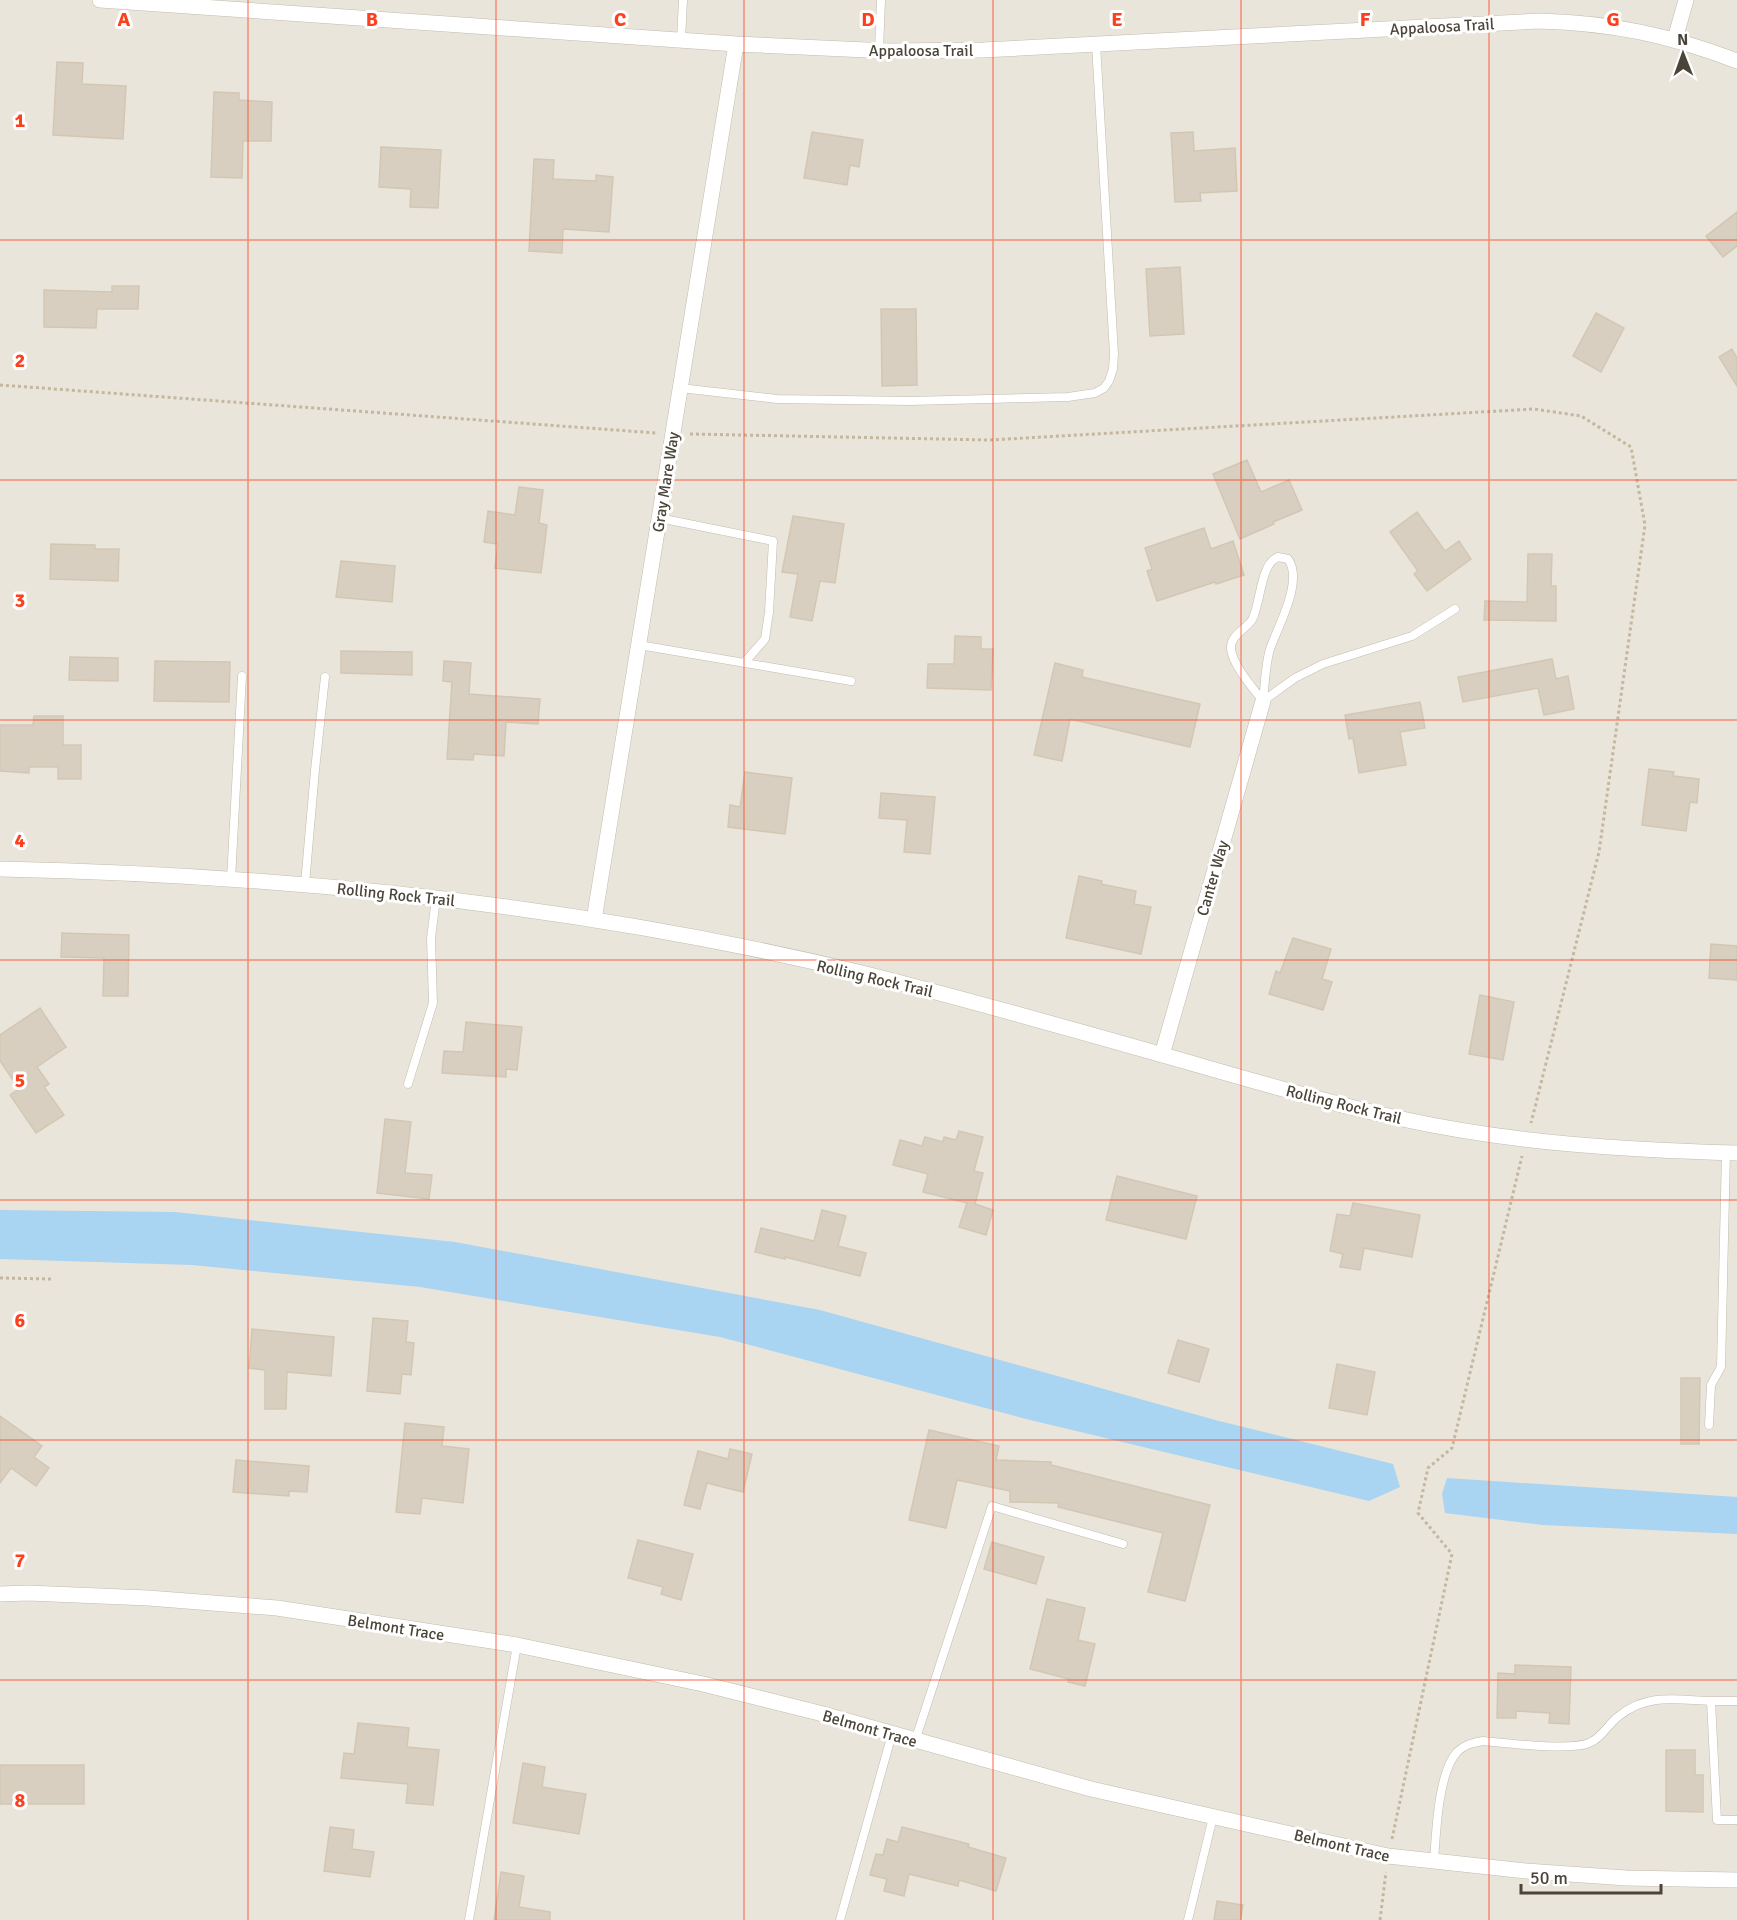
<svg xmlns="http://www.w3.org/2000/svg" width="1737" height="1920" font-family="Signika,sans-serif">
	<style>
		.residential { fill: #eae5da }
		.water { fill: #a9d4f2 }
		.building { fill: #d8cfc1; stroke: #d3c7b4; stroke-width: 1.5 }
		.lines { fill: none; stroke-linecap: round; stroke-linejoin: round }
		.lane-casing { stroke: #c2bbae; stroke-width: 9 }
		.street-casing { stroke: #c2bbae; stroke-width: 16 }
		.path { stroke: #c4b79f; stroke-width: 3; stroke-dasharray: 3 3; stroke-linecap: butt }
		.lane { stroke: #fff; stroke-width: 8 }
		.street { stroke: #fff; stroke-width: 15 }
		.grid { fill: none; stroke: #fc3f1d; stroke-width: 1.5; stroke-opacity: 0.55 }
		.labels { text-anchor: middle; stroke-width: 6; stroke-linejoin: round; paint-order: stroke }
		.street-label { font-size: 16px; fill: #4b4439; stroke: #fff }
		.grid-label { font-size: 20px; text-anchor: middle; font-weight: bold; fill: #fc3f1d; stroke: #fff; stroke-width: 6; stroke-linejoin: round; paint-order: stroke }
	</style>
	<rect width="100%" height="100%" fill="#f6f3ec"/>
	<path class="residential" d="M0,0H1737V1920H0Z"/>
	<path class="water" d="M0,1210L175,1212L455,1242L820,1310L1219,1421L1393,1464L1400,1487L1369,1501L1026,1419L720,1337L420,1287L192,1265L0,1259Z
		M1447,1478L1737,1497V1534L1543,1525L1445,1513L1442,1494Z"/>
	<path class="building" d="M57,62L83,63L82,84L126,86L123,139L53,135Z
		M214,92L239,93V100L272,102L271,141H243L242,178L211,177Z
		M812,132L863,140L859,167L850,165L847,185L804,178Z
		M1193,132L1194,151L1235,148L1237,191L1200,193L1201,201L1175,202L1171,133Z
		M381,147L441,150L438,208L410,207L411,189L379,187Z
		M534,159L554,160L553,179L596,181V175L613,177L609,232L563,229L562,253L529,251Z
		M1737,212V246L1723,257L1706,236Z
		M1180,267L1184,334L1150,336L1146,269Z
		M112,286H139L138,309H97L96,328L44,327V290L112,292Z
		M881,309H916L917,385L882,386Z
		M1596,313L1624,328L1601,372L1573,356Z
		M1732,349L1737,358V386L1719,357Z
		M1247,460L1261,492L1289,480L1302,510L1273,522L1274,524L1240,539L1213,474Z
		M519,487L543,490L539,523L547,525L541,573L495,568L498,544L484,542L488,511L515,515Z
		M1417,512L1445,551L1459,541L1471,559L1427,591L1414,574L1418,571L1390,532Z
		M793,516L844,524L835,583L820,581L812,621L790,617L798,574L782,572Z
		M1204,528L1211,549L1233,541L1244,575L1216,584L1215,582L1157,601L1147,571L1152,569L1145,548Z
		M51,544L95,545V549H119L118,581L50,579Z
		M1528,554H1552L1551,586H1556V621L1484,620L1485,601L1527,602Z
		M341,561L395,566L392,602L336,597Z
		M955,636L981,637V649H993L991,690L927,688L928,664H954Z
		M341,651L412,652V675L341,673Z
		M70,657L118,658V681L69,680Z
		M1552,659L1556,679L1568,676L1574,709L1544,715L1538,688L1463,702L1458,677Z
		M155,661L230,662L229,702L154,701Z
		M444,661L471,663L469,694L540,699L538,724L506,722L504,756L474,754L473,760L447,759L452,682L443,681Z
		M1055,663L1083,670L1082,677L1200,704L1190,747L1070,719L1062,761L1034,755Z
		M1420,702L1425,728L1400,732L1406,765L1359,773L1353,738L1349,739L1345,715Z
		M34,716H63V745H81V779H58V767H29V773L0,771V725H33Z
		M1649,769L1674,772L1673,776L1699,779L1697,803L1690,802L1686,831L1642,825Z
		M745,772L792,778L785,834L728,827L730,805L740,807Z
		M881,793L935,797L930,854L904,852L907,820L879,818Z
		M1079,876L1102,881L1101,884L1136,891L1134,904L1151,907L1141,954L1066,938Z
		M62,933L129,935L128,996H103L104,958L61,957Z
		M1293,938L1331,949L1322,979L1332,982L1323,1010L1269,994L1276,971L1280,973Z
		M1711,944L1737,946V980L1709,978Z
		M1480,995L1514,1002L1503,1060L1469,1054Z
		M40,1008L66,1047L37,1067L49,1084L44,1087L64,1115L36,1133L10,1095L19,1089L0,1061V1035Z
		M466,1022L522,1027L517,1070L506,1069V1077L442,1073L444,1051L463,1052Z
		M385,1119L411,1122L405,1173L432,1175L429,1199L377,1193Z
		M959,1131L983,1137L974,1171L983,1173L975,1204L993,1210L986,1235L959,1227L967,1203L923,1192L928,1174L893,1165L900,1140L922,1146L925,1137L943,1142L944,1137L956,1140Z
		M1117,1176L1197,1196L1186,1239L1106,1220Z
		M1353,1203L1420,1215L1412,1257L1364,1248L1360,1270L1340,1267L1343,1254L1330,1251L1337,1214L1350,1216Z
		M822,1210L846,1216L838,1246L866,1253L860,1276L785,1257V1259L755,1252L761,1228L814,1241Z
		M373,1318L408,1321L406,1342L414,1343L411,1375L402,1374L400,1394L367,1391Z
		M252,1329L334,1337L331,1376L287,1372L286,1409H265V1370L249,1368Z
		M1178,1340L1209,1349L1199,1382L1168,1373Z
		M1337,1364L1375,1372L1367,1415L1329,1408Z
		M1681,1378H1700L1699,1444H1681Z
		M0,1416L42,1446L34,1457L49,1468L36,1486L11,1468L0,1483Z
		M405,1423L444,1427L442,1446L469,1449L463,1503L422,1498L420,1514L396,1512Z
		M929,1430L999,1446L996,1460L1051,1462V1465L1210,1505L1185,1601L1148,1592L1163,1533L1058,1507L1059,1503L1010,1502V1491L957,1480L946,1528L909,1520Z
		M730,1449L752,1454L743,1492L707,1483L700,1509L684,1505L698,1451L728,1459Z
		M236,1460L309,1466L307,1492L289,1491V1496L233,1492Z
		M638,1540L693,1554L681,1600L661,1594L663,1587L628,1578Z
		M992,1542L1044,1557L1036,1584L984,1569Z
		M1047,1599L1085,1608L1078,1640L1095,1644L1085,1686L1068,1682L1069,1679L1030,1669Z
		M1515,1665L1571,1667L1569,1724L1549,1723L1550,1713L1516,1711V1718H1497L1498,1673L1515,1674Z
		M358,1723L409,1728L407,1747L439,1750L433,1805L406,1803L408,1784L341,1778L344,1753L354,1754Z
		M1666,1750H1695V1775H1703V1812L1666,1811Z
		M523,1763L545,1767L542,1787L586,1794L579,1834L513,1823Z
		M0,1765H84V1804H0Z
		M330,1827L354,1830L352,1849L374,1852L370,1877L324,1871Z
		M902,1827L969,1844L968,1847L1006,1858L996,1891L959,1880L958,1886L909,1874L904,1896L884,1891L887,1879L870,1875L876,1854L883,1855L887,1839L898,1842Z
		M501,1872L524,1876L519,1907L550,1912V1920H494Z
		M1217,1901L1243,1905L1240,1920H1214Z"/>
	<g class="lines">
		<g class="lane-casing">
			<path id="lane" d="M681,40L683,0
				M879,50L881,0
				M680,388L777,399L909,401L1068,397L1095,393L1104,388L1109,381L1113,369L1114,354L1096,44
				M659,518L773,541L769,612L765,639L744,663
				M1278,557L1288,559C1304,581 1278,626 1270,649C1265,666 1265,684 1263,701C1253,688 1233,666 1231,649C1230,635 1245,630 1252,620C1261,603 1260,564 1278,557Z
				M639,645L851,681
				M1263,701L1295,678L1323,664L1412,636L1455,609
				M231,879L242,676
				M305,884L315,770L325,677
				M408,1084L433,1003L431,938L436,898
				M1709,1425L1711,1385L1721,1367L1726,1152
				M1737,1701H1711L1717,1820H1737
				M915,1741L992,1506L1123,1544
				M1434,1862C1436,1833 1438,1773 1457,1752C1465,1744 1473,1743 1483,1741C1506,1743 1570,1751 1589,1743C1602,1738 1608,1724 1619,1716C1647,1693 1677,1700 1711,1701
				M469,1920L517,1645
				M840,1920L892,1734
				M1188,1920L1213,1817"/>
		</g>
		<g class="street-casing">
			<path id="street" d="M100,0L736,44L889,51L983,50L1539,21C1612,23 1669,35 1737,61
				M1675,39L1686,0
				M0,869C289,875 580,905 862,973C966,999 1068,1028 1170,1057C1247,1079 1324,1102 1402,1119C1512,1143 1624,1150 1737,1153
				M594,920L736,44
				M1162,1055L1263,701
				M0,1594L28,1593L148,1598L277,1608L517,1645L703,1684L819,1713L1091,1789L1388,1856L1526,1871L1626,1878L1737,1880"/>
		</g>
		<path class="path" d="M0,385L656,433
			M690,434L990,440L1534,409L1581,416L1631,447L1645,525L1599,852L1531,1123
			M0,1278L51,1279
			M1392,1839L1452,1554L1418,1513L1428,1468L1452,1448L1522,1156
			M1380,1920L1386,1872"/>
		<use href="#lane" class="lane"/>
		<use href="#street" class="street"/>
	</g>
	<path class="grid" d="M248,0V1920M496,0V1920M744,0V1920M993,0V1920M1241,0V1920M1489,0V1920M0,240H1737M0,480H1737M0,720H1737M0,960H1737M0,1200H1737M0,1440H1737M0,1680H1737"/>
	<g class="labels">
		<g class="street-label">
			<text transform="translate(1442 26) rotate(-3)" y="6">Appaloosa Trail</text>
			<text x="921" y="56">Appaloosa Trail</text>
			<text transform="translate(665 482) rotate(-81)" y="6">Gray Mare Way</text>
			<text transform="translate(1212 878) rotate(-74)" y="6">Canter Way</text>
			<text transform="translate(396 894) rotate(6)" y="6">Rolling Rock Trail</text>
			<text transform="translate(875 978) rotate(13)" y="6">Rolling Rock Trail</text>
			<text transform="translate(1344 1104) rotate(14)" y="6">Rolling Rock Trail</text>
			<text transform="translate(396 1627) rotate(9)" y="6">Belmont Trace</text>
			<text transform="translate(870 1728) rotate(16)" y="6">Belmont Trace</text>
			<text transform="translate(1342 1845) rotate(13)" y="6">Belmont Trace</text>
		</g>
	</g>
	<g class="grid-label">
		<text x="124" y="26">A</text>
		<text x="372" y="26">B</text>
		<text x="620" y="26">C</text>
		<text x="868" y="26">D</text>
		<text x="1117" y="26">E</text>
		<text x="1365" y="26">F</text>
		<text x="1613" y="26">G</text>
		<text x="20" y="127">1</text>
		<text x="20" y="367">2</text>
		<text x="20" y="607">3</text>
		<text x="20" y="847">4</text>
		<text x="20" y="1087">5</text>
		<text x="20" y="1327">6</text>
		<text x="20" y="1567">7</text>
		<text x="20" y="1807">8</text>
	</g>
	<g transform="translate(1683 54) rotate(359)" stroke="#ffffff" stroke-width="4.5" paint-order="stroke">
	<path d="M0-4.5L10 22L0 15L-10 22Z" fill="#4b4439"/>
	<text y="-9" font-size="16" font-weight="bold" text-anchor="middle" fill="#4b4439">N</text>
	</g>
	<path d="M1521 1884v9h140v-9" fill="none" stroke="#4b4439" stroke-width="3"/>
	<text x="1530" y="1884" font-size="18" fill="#4b4439" stroke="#ffffff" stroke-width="4.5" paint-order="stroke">50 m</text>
</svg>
